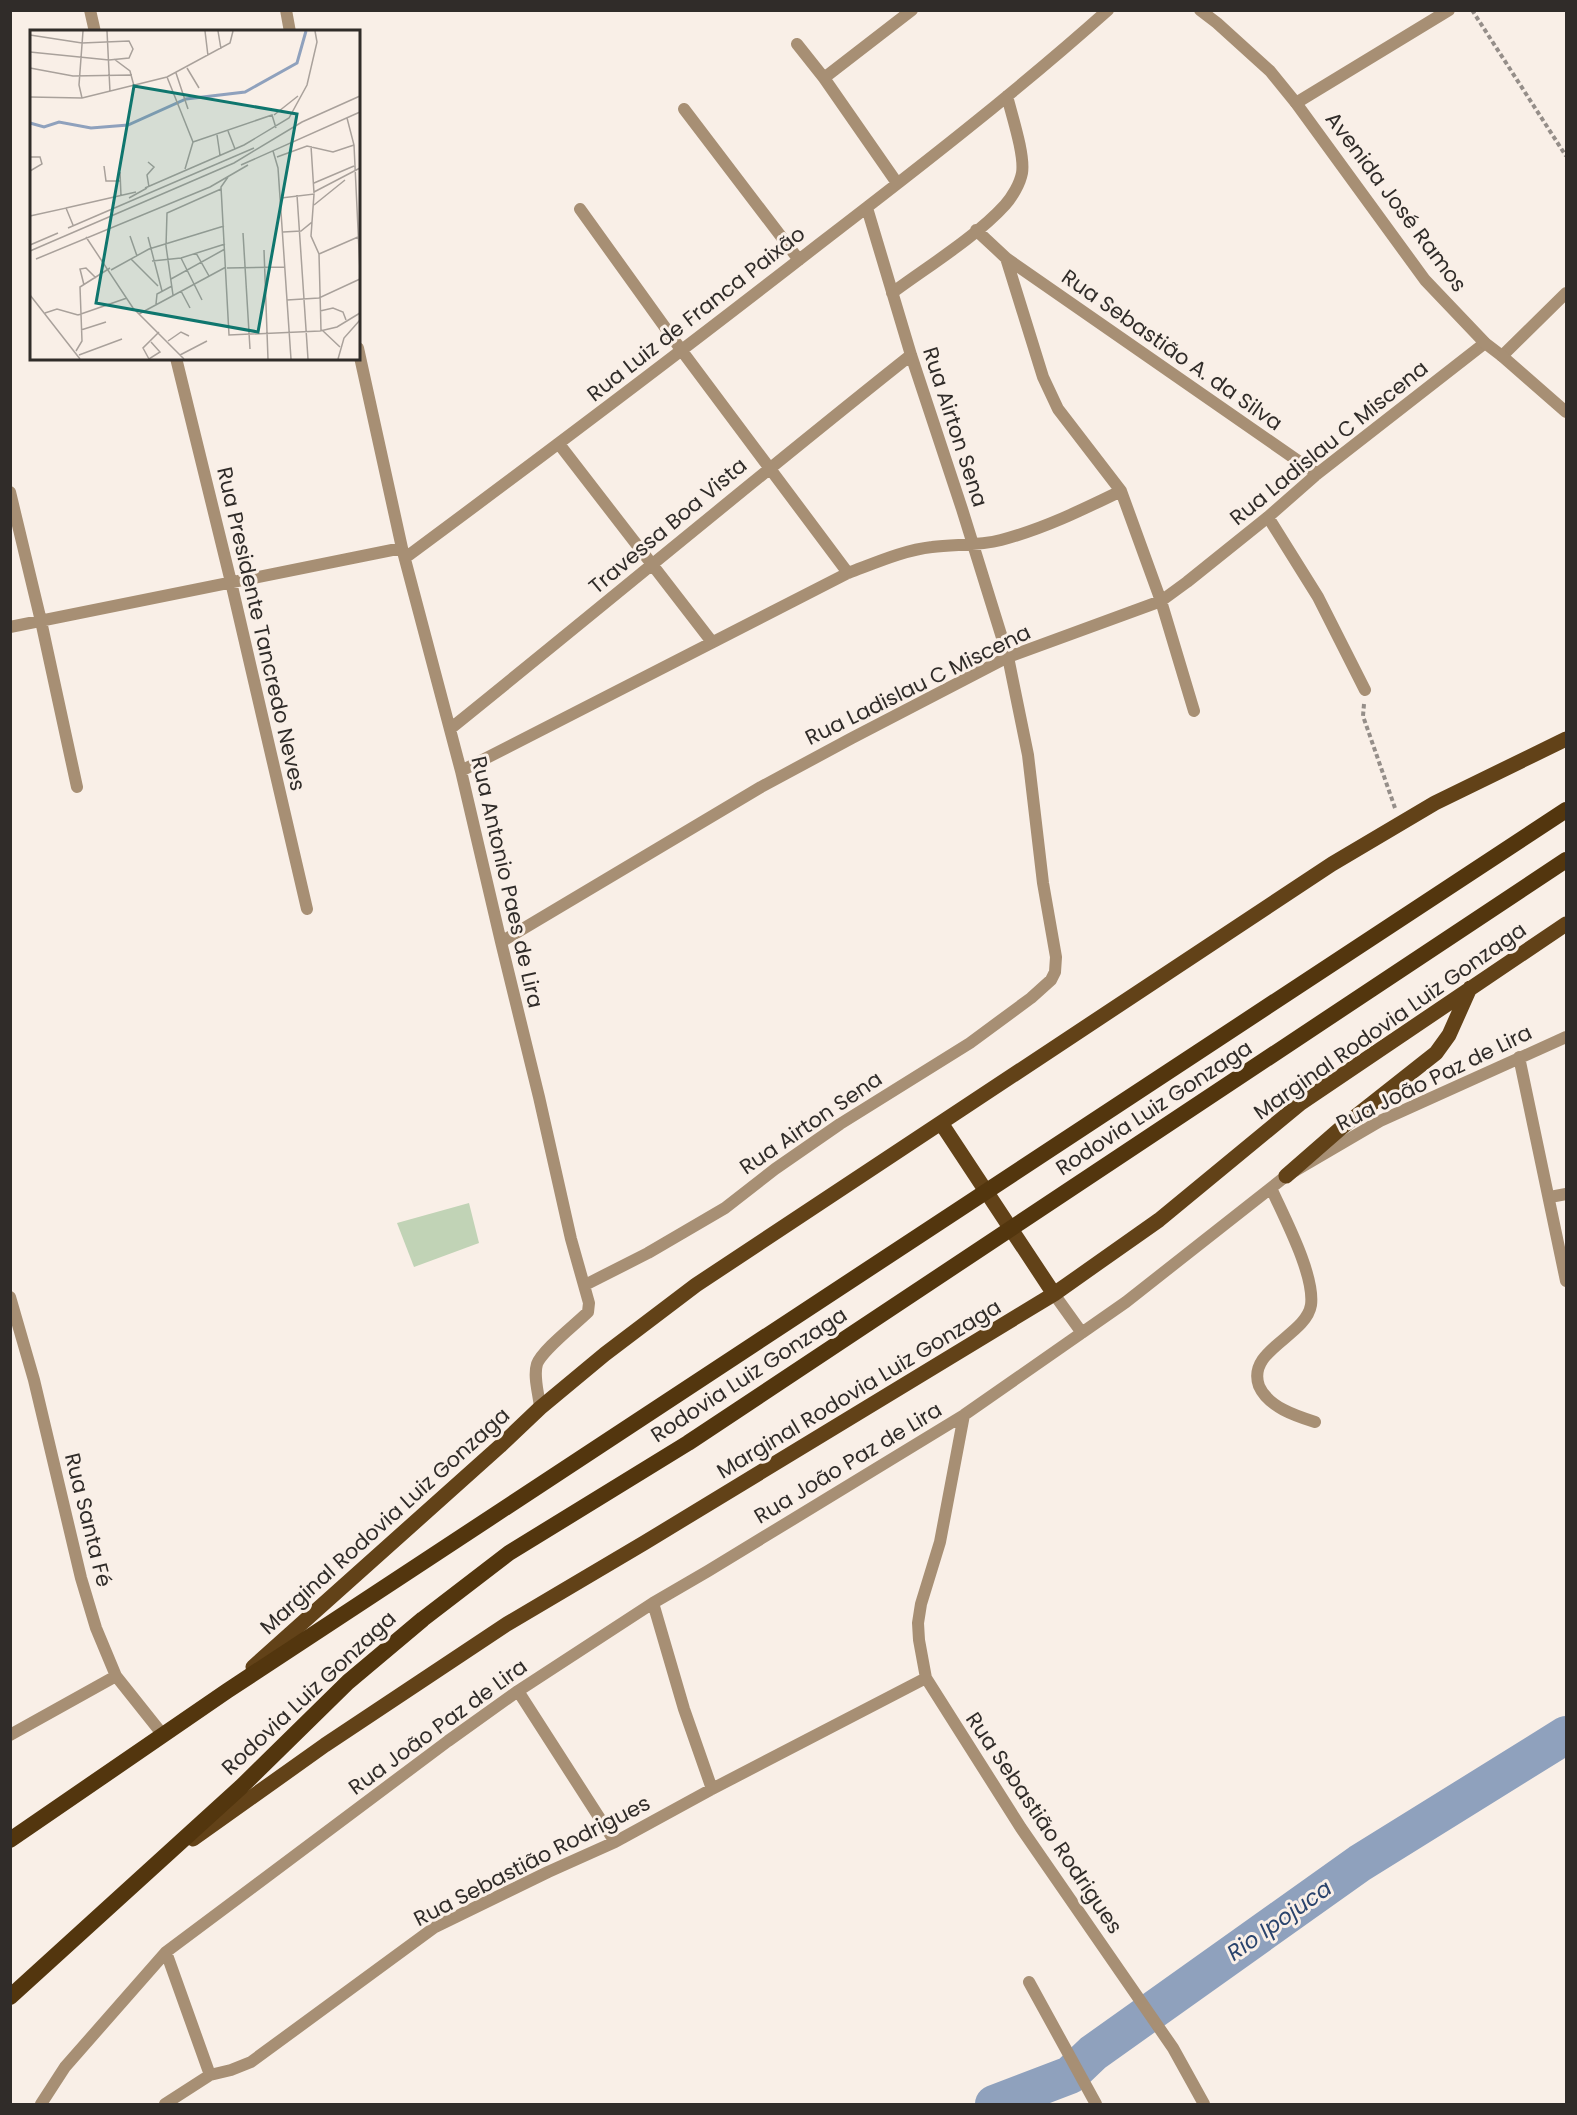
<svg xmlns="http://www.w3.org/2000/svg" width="1577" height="2115" font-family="Poppins,sans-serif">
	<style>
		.green { fill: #c1d3b6 }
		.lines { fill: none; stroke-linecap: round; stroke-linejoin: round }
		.river { stroke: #8fa1bd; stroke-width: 38 }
		.path { stroke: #958e89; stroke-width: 4; stroke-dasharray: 4.5 3; stroke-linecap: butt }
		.minor { stroke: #a78f74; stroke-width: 12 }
		.tertiary { stroke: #a78f74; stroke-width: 12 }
		.primary { stroke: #624218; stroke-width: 15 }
		.trunk { stroke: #53360e; stroke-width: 16 }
		.labels { text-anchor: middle; stroke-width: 6; stroke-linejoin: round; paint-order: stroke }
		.street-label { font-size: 21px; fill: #302c29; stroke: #f9efe7 }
		.water-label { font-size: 22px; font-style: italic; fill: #29436c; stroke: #f9efe7 }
		.inset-river { fill: none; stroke: #8fa1bd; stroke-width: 3 }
		.inset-road { fill: none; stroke: #a9a19b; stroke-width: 1.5 }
		.view { fill: #0f766e; fill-opacity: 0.15; stroke: #0f766e; stroke-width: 3 }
		.inset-edge { fill: none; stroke: #302c29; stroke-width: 3 }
	</style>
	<rect width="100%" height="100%" fill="#f9efe7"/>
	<path class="green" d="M469,1203L479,1243L414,1267L397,1223Z"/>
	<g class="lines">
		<path class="river" d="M994,2104L1070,2075L1093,2053L1360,1863L1566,1735"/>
		<path class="path" d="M1472,10L1566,156
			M1364,704L1363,716L1395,808"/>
		<path class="minor" d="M90,10L95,32
			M286,10L290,32
			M797,44L824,78L897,183
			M824,78L912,10
			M1296,103L1449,10
			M684,109L799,260
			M580,209L682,351L848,573
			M976,230L1006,258L1043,377L1058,409L1121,491L1161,601L1194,711
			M1006,258L1317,474
			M892,293C927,267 976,237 1005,205C1012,197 1020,184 1022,173C1025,155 1012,116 1007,96
			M358,348L402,548L461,771L501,942L539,1097L571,1239L589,1303L588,1312C576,1324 542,1350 537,1364C533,1377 539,1394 540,1408
			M1502,356L1566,293
			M176,358L231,582L307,909
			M559,444L712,642
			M10,492L41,621L77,787
			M1268,517L1318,597L1365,690
			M405,558C544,455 682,351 818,245C917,169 1015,93 1108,10
			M10,627L402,548
			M450,729C604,605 756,478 911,355
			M461,771L848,573C875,563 904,550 932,547C955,544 978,546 1001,540C1043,529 1082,510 1121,491
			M501,942L761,787L852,738L1008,657L1161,601L1187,582L1268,517L1317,474L1485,343
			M1519,1057L1566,1281
			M1271,1188C1284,1217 1315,1275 1311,1305C1306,1336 1246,1350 1259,1386C1268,1407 1296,1416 1315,1422
			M1550,1197L1566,1194
			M585,1285L648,1253L725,1208L775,1169L840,1124L970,1043L1031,998L1051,980L1055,972L1056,957L1043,883L1028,755L1008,657L962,509L911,355L867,208
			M1054,1294L1082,1333
			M10,1297L34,1380L81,1578L96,1628L116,1676L163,1735
			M964,1415L940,1542L921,1604L918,1623L919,1640L926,1678L1021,1828L1173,2048L1204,2104
			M653,1603L684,1709L712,1789
			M518,1691L615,1842
			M10,1735L116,1676
			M166,1952L210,2075L231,2070L251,2062L435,1927L548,1872L615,1842L712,1789L926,1678
			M1029,1982L1096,2104
			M41,2104L65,2067L166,1952L448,1741L518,1691L653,1603L708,1571L964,1415L1126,1302L1286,1176L1380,1121L1566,1037
			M165,2104L210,2075"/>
		<path class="tertiary" d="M1200,10L1217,23L1270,71L1296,103L1425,280L1485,343L1502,356L1566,412"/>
		<path class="primary" d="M941,1123L1054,1294
			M1286,1176L1341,1128L1436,1053L1449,1035L1470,988
			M253,1667L500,1446L540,1408L605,1354L696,1285L1332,864L1435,803L1566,739
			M193,1839L325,1745L507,1624L644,1543L1054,1294L1159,1220L1301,1103L1566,924"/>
		<path class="trunk" d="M10,1840L227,1691L1566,810
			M10,1997L241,1787L348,1682L423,1619L509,1553L688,1443L1566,860"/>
	</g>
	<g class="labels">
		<g class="street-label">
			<text transform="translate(1396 202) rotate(53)" y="7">Avenida José Ramos</text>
			<text transform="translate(696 314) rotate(-38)" y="7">Rua Luiz de Franca Paixão</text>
			<text transform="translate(1172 350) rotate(35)" y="7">Rua Sebastião A. da Silva</text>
			<text transform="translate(955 427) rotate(72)" y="7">Rua Airton Sena</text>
			<text transform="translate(1329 443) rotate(-39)" y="7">Rua Ladislau C Miscena</text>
			<text transform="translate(668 526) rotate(-40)" y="7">Travessa Boa Vista</text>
			<text transform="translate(261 629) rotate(77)" y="7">Rua Presidente Tancredo Neves</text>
			<text transform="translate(918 685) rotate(-26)" y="7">Rua Ladislau C Miscena</text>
			<text transform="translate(507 882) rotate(77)" y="7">Rua Antonio Paes de Lira</text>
			<text transform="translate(1390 1021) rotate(-35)" y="7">Marginal Rodovia Luiz Gonzaga</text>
			<text transform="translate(1434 1078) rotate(-26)" y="7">Rua João Paz de Lira</text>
			<text transform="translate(1154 1108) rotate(-33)" y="7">Rodovia Luiz Gonzaga</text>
			<text transform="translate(811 1123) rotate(-34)" y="7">Rua Airton Sena</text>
			<text transform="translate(749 1375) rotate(-33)" y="7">Rodovia Luiz Gonzaga</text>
			<text transform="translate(859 1389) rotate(-31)" y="7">Marginal Rodovia Luiz Gonzaga</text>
			<text transform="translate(848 1463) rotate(-31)" y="7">Rua João Paz de Lira</text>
			<text transform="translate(88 1520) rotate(76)" y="7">Rua Santa Fé</text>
			<text transform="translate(385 1521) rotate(-42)" y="7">Marginal Rodovia Luiz Gonzaga</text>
			<text transform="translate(309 1693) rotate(-43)" y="7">Rodovia Luiz Gonzaga</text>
			<text transform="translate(438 1727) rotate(-36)" y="7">Rua João Paz de Lira</text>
			<text transform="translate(1044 1823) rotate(56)" y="7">Rua Sebastião Rodrigues</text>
			<text transform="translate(532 1861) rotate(-27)" y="7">Rua Sebastião Rodrigues</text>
		</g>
		<g class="water-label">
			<text transform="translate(1279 1920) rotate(-35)" y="8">Rio Ipojuca</text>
		</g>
	</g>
	<g transform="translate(30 30)">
		<rect width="330" height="330" fill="#f9efe7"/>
		<path class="inset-river" d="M0,93L14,97L29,92L61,98L98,95L156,69L215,62L267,33L276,1"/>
		<path class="inset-road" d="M77,1L80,62M175,1L178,26M188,1L191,19M0,5L52,13L99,11L103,19L99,28L79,30L0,22M84,29L100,41L104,56M0,38L43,46L102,45M157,38L169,58M146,43L158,79M137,47L163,112L155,139M0,67L52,68L137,47L200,13L203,1M52,68L49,55L53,1M244,85L268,66M317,88L324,115L330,241M198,101L205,119M187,105L190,125M163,112L242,85L246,98M281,116L284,163M243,121L248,138L261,329M0,127H10L12,134L0,141M247,127L277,116L303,122L324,115M118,132L124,137L117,145L119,157M211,135L330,82M74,136L76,151H90M90,142L91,166M198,147L191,157L199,305L290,301L307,297L330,283M284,153L324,136M115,158L214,115L259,88L277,55L287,12L285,1M284,162L330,138M267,165L278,329M99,168L117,158M251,168L284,164L282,192L271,201L253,202M284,175L315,150M36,178L106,162M0,186L36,178L43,195M282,192L281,206L289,224L291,300M38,198L224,118M213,203L220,319M100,206L107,226M56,207L103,278L154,329M118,207L132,261M0,215L28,203M234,220L238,329M0,221L204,133L272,92L330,66M166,223L179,246M289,224L328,207M151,228L172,270M6,229L180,157L218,135M101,229L128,256M122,231L151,228L195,214M197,238L255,237M81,240L119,219L194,196M141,249L195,219M54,255L50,239L56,238L66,248M151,261L160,278M0,265L50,329M143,265L136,216L137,183L191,159M257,270L289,268L330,249M126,274L127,264L142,256M290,281L303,278L313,282L316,290M15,283L27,279L48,285M109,284L196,237M48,285L97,268M51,300L76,292M292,300L310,317M138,311L151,302L159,306M121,312L130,322L119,329L113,318L129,302M46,321L52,311L50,257L80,238M49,325L92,309M150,325L177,311M308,329L314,308L330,290"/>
		<path class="view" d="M104,56L267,84L228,302L66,273Z"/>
		<rect width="330" height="330" class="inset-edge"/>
	</g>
	<rect width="1577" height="2115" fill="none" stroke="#302c29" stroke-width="24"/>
</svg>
